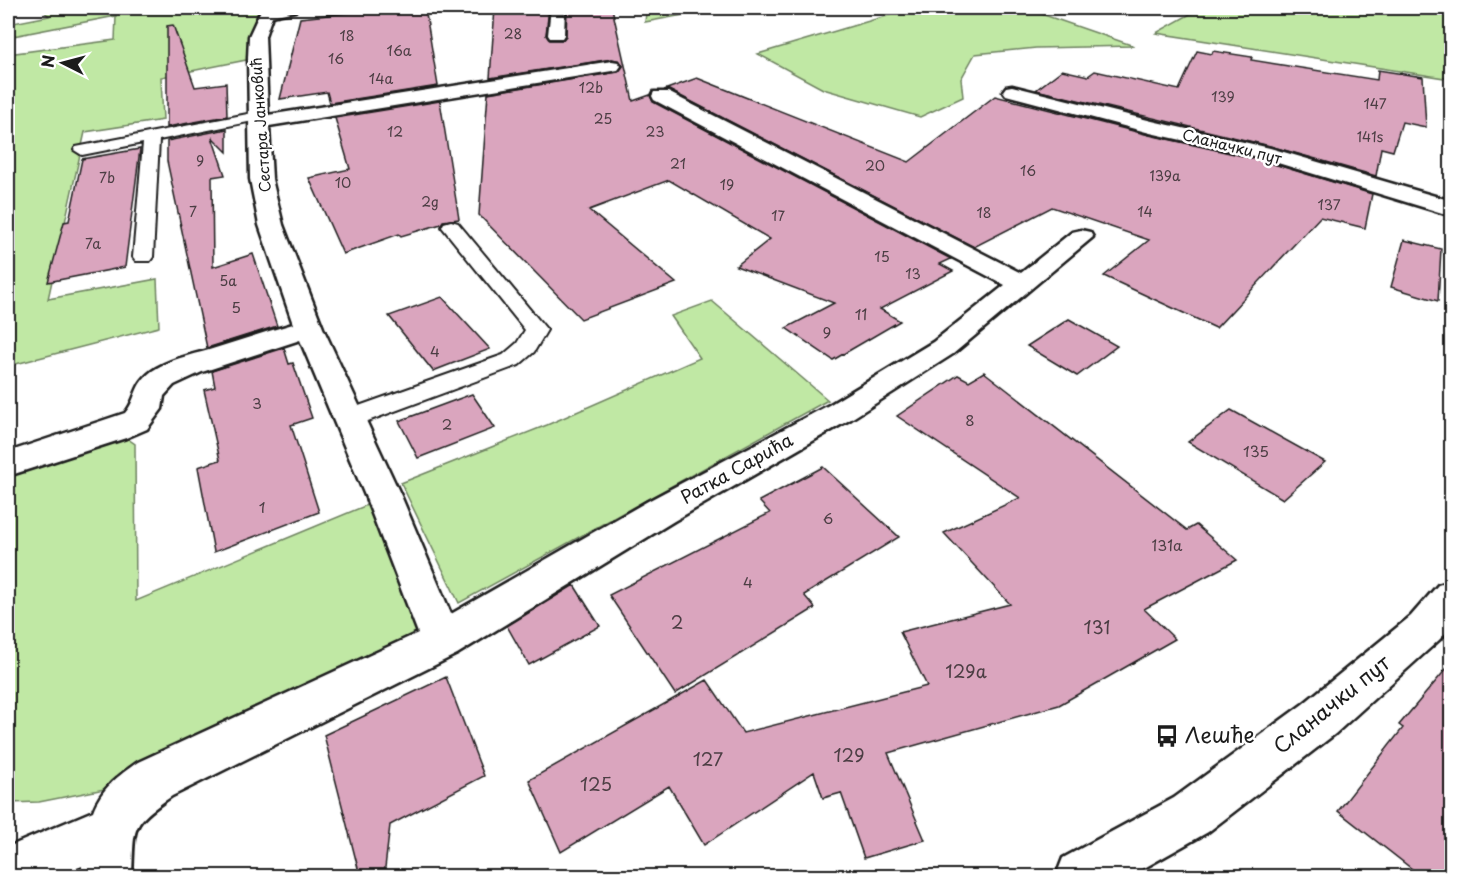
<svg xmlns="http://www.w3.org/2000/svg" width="1459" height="884" font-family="'Playpen Sans',sans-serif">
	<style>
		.green { fill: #c0e8a4; stroke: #6e8260; stroke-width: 1.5 }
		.building { fill: #daa5be; stroke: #1c1c1c; stroke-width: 1.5 }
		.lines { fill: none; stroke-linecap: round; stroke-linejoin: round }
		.service-casing { stroke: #1c1c1c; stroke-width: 4 }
		.minor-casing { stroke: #1c1c1c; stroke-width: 5 }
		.tertiary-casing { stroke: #1c1c1c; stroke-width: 5 }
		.service { fill: #fff; fill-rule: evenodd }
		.minor { fill: #fff; fill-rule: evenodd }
		.tertiary { fill: #fff; fill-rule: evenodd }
		.labels { text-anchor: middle; stroke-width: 5; stroke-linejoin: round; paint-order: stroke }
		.far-number-label { font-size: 14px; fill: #4c3e44 }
		.far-street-label { font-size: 15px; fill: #1c1c1c; stroke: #fff }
		.number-label { font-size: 15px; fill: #4c3e44 }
		.street-label { font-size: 18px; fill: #1c1c1c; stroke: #fff }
		.near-number-label { font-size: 18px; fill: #4c3e44 }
		.near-street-label { font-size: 21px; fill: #1c1c1c; stroke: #fff }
		.near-poi-label { font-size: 21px; fill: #1c1c1c; stroke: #fff; text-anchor: start }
	</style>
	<rect width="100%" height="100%" fill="#fff"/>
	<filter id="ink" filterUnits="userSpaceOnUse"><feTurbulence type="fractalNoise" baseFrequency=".0167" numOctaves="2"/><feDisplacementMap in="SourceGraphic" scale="12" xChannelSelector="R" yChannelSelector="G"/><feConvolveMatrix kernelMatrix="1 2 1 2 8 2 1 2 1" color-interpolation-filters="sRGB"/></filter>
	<g filter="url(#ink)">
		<path class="green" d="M40,8H286L271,10L256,58L161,77L163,120L85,132L48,299L157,279L159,327L8,366V54L115,40L116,16L8,37V24L49,16Z
			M682,8H721L645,22L646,13Z
			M913,8H1024L1134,46L1036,48L975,54L961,79L963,97L920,117L823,89L758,54Z
			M1201,8H1451V79L1156,33Z
			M712,301L828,400L459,603L401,483L547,425L700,358L671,316Z
			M115,430L135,444L136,601L384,498L442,641L155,779L39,802L8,803V463Z"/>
		<path class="building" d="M394,8H425L438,86L330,103L327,92L280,99L300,18Z
			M495,8H549L546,35L550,40H562L566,36L567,8H612L633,101L650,95L653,102L951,259L940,264L953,271L880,309L900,321L833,360L786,328L834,303L736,266L770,239L669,180L589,210L676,283L581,319L479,215L488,93L618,72L623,66L620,61L612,59L490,78Z
			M173,25L195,87L226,83L227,116L167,127V26Z
			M1197,51L1212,54L1213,51L1252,57L1251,60L1377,80L1378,70L1423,77L1426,127L1402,122L1393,151L1381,148L1376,176L1270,146L1036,90L1062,70L1088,76L1095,71L1179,90Z
			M697,78L909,162L995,96L1149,135L1257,159L1372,194L1365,228L1320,217L1216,328L1104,276L1149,240L1052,207L974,247L669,90H664Z
			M440,101L459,219L443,221L441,224L401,236L399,234L343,254L309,178L350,169L335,118Z
			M227,129V152L212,137L225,175L212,177L213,267L253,254L277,326L207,348L167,161V141Z
			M140,149L125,267L48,282L64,222L69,221L82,159Z
			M1404,240L1441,249L1438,301L1391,287Z
			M442,297L490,349L433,371L389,316Z
			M1069,319L1117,346L1077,376L1027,346Z
			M284,348L289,364L293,363L312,418L291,425L319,512L214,552L198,467L220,460L204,390L215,387L212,371Z
			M984,372L1187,530L1196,525L1237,560L1144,609L1175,639L1059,705L888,753L925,840L864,858L841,793L823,798L814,772L704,845L669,786L561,852L529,780L707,680L743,733L927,686L900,632L1010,604L944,533L1020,498L897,416L958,375L969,381Z
			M472,394L495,428L418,458L399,421Z
			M1231,410L1325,462L1283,499L1188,442Z
			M823,467L899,537L804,595L815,608L675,694L609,595L770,513L759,501Z
			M574,585L600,626L529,665L507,626Z
			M1452,662V876H1421L1338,811L1403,728L1399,725Z
			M446,677L484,776L390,825L384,876H360L324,735Z"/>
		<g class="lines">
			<g class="service-casing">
				<path id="service" d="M258,112L265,116L263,119L159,140L153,257L150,261H136L133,257L143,143L82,155L74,150L76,147Z
					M451,221L458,223L547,330L534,352L519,365L357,425L348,427L339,425L336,419L339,413L503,355L517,343L525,330L442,227L444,223Z"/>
			</g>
			<g class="minor-casing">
				<path id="minor" d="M271,8H297L295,11L272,16L265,36L268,115L612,61L618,62L621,66L618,70L612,71L269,126L272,179L283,225L323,328L402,498L451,614L648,501L829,405L933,342L1005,285L654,100L652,96L654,92H668L1021,273L1072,232L1081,230L1090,232L1093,237L953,354L851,419L674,521L457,654L172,796C128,826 135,827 132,876H82V866L57,876H8V847L93,811C102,788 118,776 138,762L418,633L366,498L300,340L202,372L174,385L164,396L162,409L147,429L126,438L8,476V452L125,413C137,400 133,385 152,371C168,360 190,355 209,350C237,341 265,332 293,324L259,225L250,179L248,58L249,36L261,10Z
					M551,8H565L564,35L562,38H550L548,35Z
					M1012,86L1152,121L1270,148L1452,201V216L1258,157L1150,133L1006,95L1003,91L1006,87Z"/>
			</g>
			<g class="tertiary-casing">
				<path id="tertiary" d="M1452,581V626L1439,640L1335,734L1208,832L1130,876H1056L1063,858L1174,798L1303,704L1411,616L1438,585Z"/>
			</g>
			<use href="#service" class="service"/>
			<use href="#minor" class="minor"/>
			<use href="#tertiary" class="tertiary"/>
		</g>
	</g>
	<defs>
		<g id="bus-bare" transform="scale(1.8)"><path d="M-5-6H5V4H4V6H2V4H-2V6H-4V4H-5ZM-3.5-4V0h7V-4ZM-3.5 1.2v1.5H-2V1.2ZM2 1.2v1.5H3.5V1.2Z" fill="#1c1c1c" stroke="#fff" stroke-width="2.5" paint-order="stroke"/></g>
	</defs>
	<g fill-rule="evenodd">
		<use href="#bus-bare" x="1167" y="736"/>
	</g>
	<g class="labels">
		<g class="far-number-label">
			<text x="513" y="39">28</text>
			<text x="347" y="41">18</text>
			<text x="399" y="56">16a</text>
			<text x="336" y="64">16</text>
			<text x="381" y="84">14a</text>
			<text x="591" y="93">12b</text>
			<text x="1223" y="102">139</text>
			<text x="1375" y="109">147</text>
			<text x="603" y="124">25</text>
			<text x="395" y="137">12</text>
			<text x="655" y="137">23</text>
			<text x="1370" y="142">141s</text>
			<text x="200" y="166">9</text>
			<text x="678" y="169">21</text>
			<text x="875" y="171">20</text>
			<text x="1028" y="176">16</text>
			<text x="1165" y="181">139a</text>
			<text x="107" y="183">7b</text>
			<text x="343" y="188">10</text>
			<text x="727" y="190">19</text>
			<text x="430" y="207">2g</text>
			<text x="1329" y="210">137</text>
			<text x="193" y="217">7</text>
			<text x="1145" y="217">14</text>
			<text x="984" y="218">18</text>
			<text x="778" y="221">17</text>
			<text x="93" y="249">7a</text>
			<text x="882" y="262">15</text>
			<text x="913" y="279">13</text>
			<text x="228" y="286">5a</text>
		</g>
		<g class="far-street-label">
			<text transform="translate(261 125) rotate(-94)" y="5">Сестара Јанковић</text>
			<text transform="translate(1232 147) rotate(14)" y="5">Сланачки пут</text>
		</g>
		<g class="number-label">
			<text x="236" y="313">5</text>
			<text x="861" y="320">11</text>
			<text x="827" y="338">9</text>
			<text x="435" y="357">4</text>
			<text x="257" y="409">3</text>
			<text x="970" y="426">8</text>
			<text x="447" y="430">2</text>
			<text x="1256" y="457">135</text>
			<text x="262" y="513">1</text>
			<text x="828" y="524">6</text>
			<text x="1167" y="551">131a</text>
			<text x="748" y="588">4</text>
		</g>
		<g class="street-label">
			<text transform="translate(737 469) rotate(-29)" y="6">Ратка Сарића</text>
		</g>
		<g class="near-number-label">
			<text x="677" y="629">2</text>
			<text x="1097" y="634">131</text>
			<text x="966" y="678">129a</text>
			<text x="849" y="762">129</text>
			<text x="708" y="766">127</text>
			<text x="596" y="791">125</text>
		</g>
		<g class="near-street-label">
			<text transform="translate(1332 705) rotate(-39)" y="7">Сланачки пут</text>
		</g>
		<g class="near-poi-label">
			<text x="1185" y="743">Лешће</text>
		</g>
	</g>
	<rect width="1459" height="884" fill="none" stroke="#fff" stroke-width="30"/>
	<rect x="15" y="15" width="1429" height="854" fill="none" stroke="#1c1c1c" stroke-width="2" filter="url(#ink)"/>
	<g transform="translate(63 63) rotate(276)" stroke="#ffffff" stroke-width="4.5" paint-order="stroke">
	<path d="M0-4.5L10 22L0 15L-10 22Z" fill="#1c1c1c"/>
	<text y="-9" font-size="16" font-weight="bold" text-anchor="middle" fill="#1c1c1c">N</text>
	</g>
</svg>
